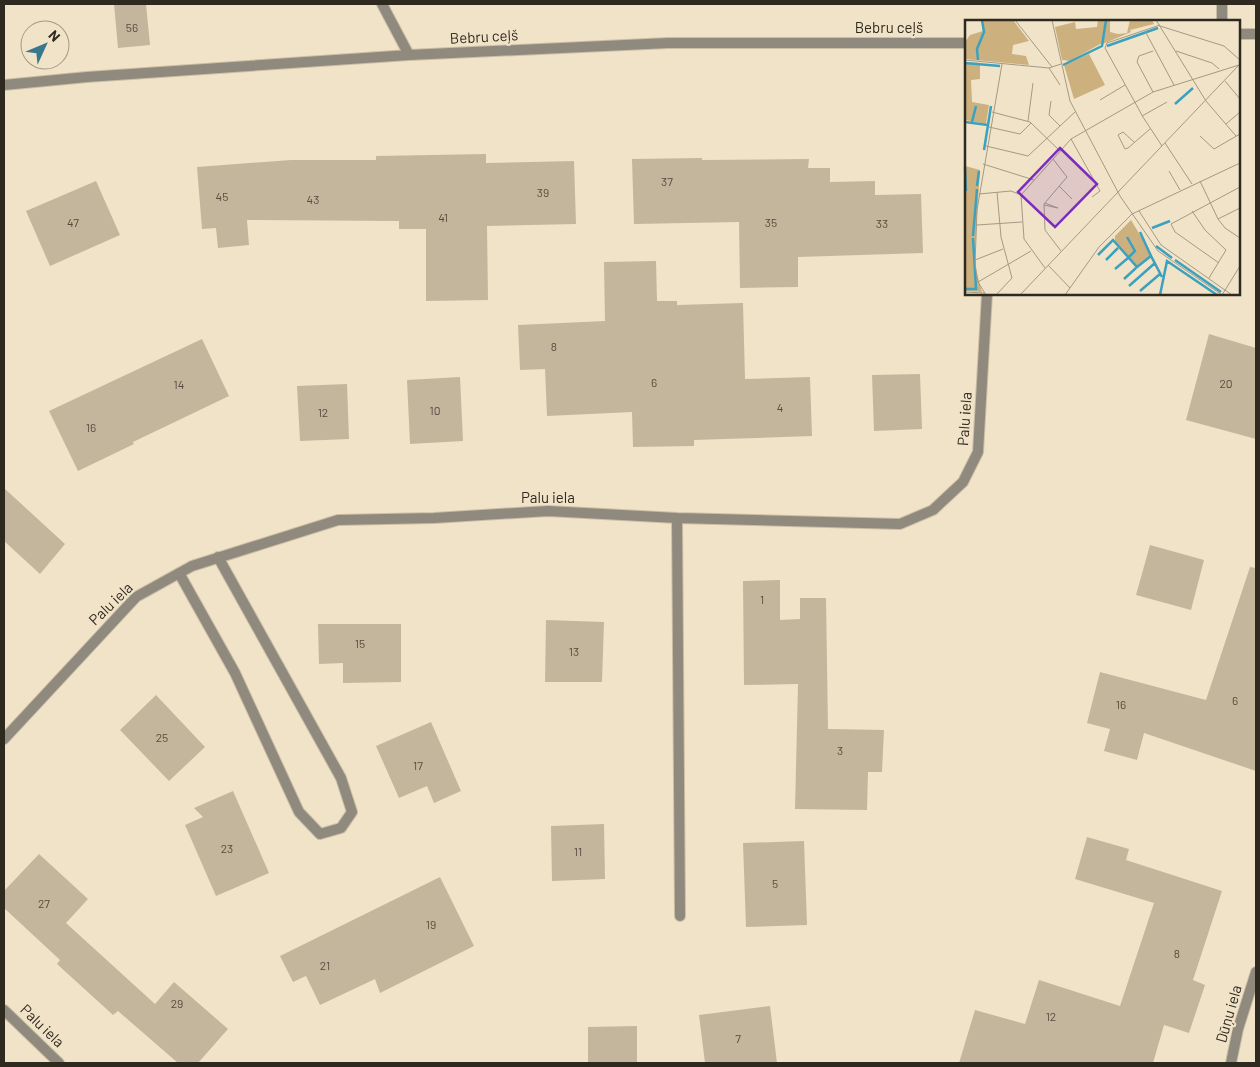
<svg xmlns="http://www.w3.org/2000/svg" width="1260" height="1067" font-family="Barlow,sans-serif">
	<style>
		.building { fill: #c4b69c }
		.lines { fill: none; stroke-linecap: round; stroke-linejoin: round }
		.street-casing { stroke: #cabea6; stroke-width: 12 }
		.street { stroke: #8f897e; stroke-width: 10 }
		.labels { text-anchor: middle; stroke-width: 4.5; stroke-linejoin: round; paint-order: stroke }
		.number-label { font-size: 12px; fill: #544d3f }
		.street-label { font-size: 15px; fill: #2f2a20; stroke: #f1e3c8 }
		.inset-river { fill: none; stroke: #3ba1be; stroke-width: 2.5 }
		.inset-road { fill: none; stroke: #a39985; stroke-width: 1 }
		.view { fill: #7b2cbf; fill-opacity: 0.15; stroke: #7b2cbf; stroke-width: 2.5 }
		.inset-edge { fill: none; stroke: #2f2a20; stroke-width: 2.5 }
	</style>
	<rect width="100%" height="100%" fill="#f1e3c8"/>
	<path class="building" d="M114,4H146L150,45L118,48Z
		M486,154V163L574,161L576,224L487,226L488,300L426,301V229H399V221L247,220L249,245L218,248L216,228L202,229L197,167L291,160H376V156Z
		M702,158V160L809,159L808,168H830V182L875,181V195L921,194L923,253L798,257V287L740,288L739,222L634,224L632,159Z
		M96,181L120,235L50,266L26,211Z
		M656,261L657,301H677V305L743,303L745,379L810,377L812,436L694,440V446L633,447L632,412L547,416L545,369L520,370L518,325L605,321L604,262Z
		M1209,334L1256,348V439L1186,420Z
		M202,339L229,396L133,442L134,444L78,471L49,411Z
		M920,374L922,429L874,431L872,375Z
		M460,377L463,441L410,444L407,380Z
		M347,384L349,439L300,441L297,386Z
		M4,488L65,544L40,574L4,541Z
		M1150,545L1204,560L1191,610L1136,595Z
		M1250,567L1256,568V771L1144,733L1137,760L1104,751L1110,729L1087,723L1100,672L1206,700Z
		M780,580V620L800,619V598H826L828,729L884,730L882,772H868L867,810L795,809L798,684L744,685L743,581Z
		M546,620L604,622L602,682H545Z
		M318,624H401V682L343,683V663L319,664Z
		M156,695L205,747L169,781L120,730Z
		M431,722L461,791L434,803L427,786L399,798L376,746Z
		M233,791L269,873L216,896L185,825L203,817L194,808Z
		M604,824L605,879L552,881L551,826Z
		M1087,837L1129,849L1126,860L1222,891L1193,980L1205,985L1189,1033L1164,1025L1153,1063H959L975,1010L1025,1024L1039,980L1120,1006L1154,903L1075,879Z
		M804,841L807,925L746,927L743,843Z
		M39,854L88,899L66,923L155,1004L174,982L228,1029L198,1063H178L118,1011L113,1015L57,964L60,960L4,908V891Z
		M440,877L474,946L380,993L375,979L320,1005L306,976L293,982L280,956Z
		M770,1006L777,1063H705L699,1015Z
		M637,1026V1063H588V1027Z"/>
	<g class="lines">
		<g class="street-casing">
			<path id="street" d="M382,4L409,55
				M1222,21V4
				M1239,34H1256
				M4,85L87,77L409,55L668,43H966
				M677,518L680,916
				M179,573L235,673L299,812L320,834L341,828L352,812L341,778L218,557
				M4,739L136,597L192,566L338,520L434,518L548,511L677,518L900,524L933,510L963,482L978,452L987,294
				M4,1010L59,1063
				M1231,1063L1238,1029L1256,972"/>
		</g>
		<use href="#street" class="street"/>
	</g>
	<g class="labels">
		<g class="number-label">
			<text x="132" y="32">56</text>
			<text x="667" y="186">37</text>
			<text x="543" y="197">39</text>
			<text x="222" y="201">45</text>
			<text x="313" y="204">43</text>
			<text x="443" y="222">41</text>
			<text x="73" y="227">47</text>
			<text x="771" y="227">35</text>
			<text x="882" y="228">33</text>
			<text x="554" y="351">8</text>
			<text x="654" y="387">6</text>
			<text x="1226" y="388">20</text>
			<text x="179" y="389">14</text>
			<text x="780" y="412">4</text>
			<text x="435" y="415">10</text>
			<text x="323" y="417">12</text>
			<text x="91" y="432">16</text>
			<text x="762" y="604">1</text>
			<text x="360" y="648">15</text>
			<text x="574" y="656">13</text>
			<text x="1235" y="705">6</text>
			<text x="1121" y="709">16</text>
			<text x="162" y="742">25</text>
			<text x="840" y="755">3</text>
			<text x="418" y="770">17</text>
			<text x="227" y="853">23</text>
			<text x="578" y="856">11</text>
			<text x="775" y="888">5</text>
			<text x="44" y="908">27</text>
			<text x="431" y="929">19</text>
			<text x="1177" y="958">8</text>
			<text x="325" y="970">21</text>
			<text x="177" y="1008">29</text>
			<text x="1051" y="1021">12</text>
			<text x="738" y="1043">7</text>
		</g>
		<g class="street-label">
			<text x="889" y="33">Bebru ceļš</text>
			<text transform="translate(484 37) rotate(-3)" y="5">Bebru ceļš</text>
			<text transform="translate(965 419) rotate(-86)" y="5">Palu iela</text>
			<text x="548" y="503">Palu iela</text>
			<text transform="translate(111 604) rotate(-44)" y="5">Palu iela</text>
			<text transform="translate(1229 1014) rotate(-74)" y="5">Dūņu iela</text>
			<text transform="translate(42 1026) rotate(44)" y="5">Palu iela</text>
		</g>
	</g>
	<g transform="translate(965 20)">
		<rect width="275" height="275" fill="#f1e3c8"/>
		<path d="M16,0H48L64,21L48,25L47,34L61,36L64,45L0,39V22L5,15L18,11ZM133,0H140L137,23L105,41L97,40L90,7L110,2L111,9L132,7ZM141,0H145V12L153,14L162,13L165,0H187L189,4L165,10L166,12L138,24ZM124,34L140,65L109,79L99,45ZM0,42L15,43V59L6,60L7,82L24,85L21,104L0,100ZM0,146L15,150L9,244L17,272L0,271ZM166,200L187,235L172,247L150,222V216Z" fill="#ccb17f"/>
		<path class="inset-river" d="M142,26L193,8M13,40L12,29L19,12L17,0M0,43L35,46M98,45L137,26L141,0M210,84L228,68M0,102L23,105L19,130M7,102L11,86M23,105L26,86M0,147L1,171M12,166L14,151M187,208L205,201M175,212L186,236M8,216L12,169M162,217L170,231L164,237M191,226L207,238M133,235L148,220L172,247L186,236L197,257M141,240L153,228M210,240L256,272M150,249L163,238M159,259L171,248M164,266L190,243M0,269H11L8,218M175,271L195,254M195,275L202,241L252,275"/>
		<path class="inset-road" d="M50,0L87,47M87,0L105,81L155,176L193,231L257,275M191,0L241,81L271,116M195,5L142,23L140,28L178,97L197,126M195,6L259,26L275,40M180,11L209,65M211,31L247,43L254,49M0,40L84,48L96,44M84,48L95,65M260,61L275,79M188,72L172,42L174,36L188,31M135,80L160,65M86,81L84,95L95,106M27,92L65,102L95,131M177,96L202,82M63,101L68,63M261,104L275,92M24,107L55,114L66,103M235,116L249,129L275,114M106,119L135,171L127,177M169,122L158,112L153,115L160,129L163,128L185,109M200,123L227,164M21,126L63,136L110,92M88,139L102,157L79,184L80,210L96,231M18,144L69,160M204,151L215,170M235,161L253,199L260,208L275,218M94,166L107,179M14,174L46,171L56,175M79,185L93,188L80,183M174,191L196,225L267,275M227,191L240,210L261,230L244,258M253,199L275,188M12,205L57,202M10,240L38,229M254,243L210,212L206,204L275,167M83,245L105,268M80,248L59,219L56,175L106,119L188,72L274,45M13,262L66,231M0,272L19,273M21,275L13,262L10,244L12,190L37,44M31,275L47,258L36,217L32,172M55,275L274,45M100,275L134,227L167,194L275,143M257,275L275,246"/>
		<path class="view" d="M95,128L132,164L90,207L53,172Z"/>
		<rect width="275" height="275" class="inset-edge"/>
	</g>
	<rect width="1260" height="1067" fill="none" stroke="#2f2a20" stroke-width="10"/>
	<g transform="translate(45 45) rotate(46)"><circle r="24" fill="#f1e3c8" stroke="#a39985"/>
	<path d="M0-4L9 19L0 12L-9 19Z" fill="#38788c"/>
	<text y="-8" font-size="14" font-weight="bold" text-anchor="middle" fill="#2f2a20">N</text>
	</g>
</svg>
